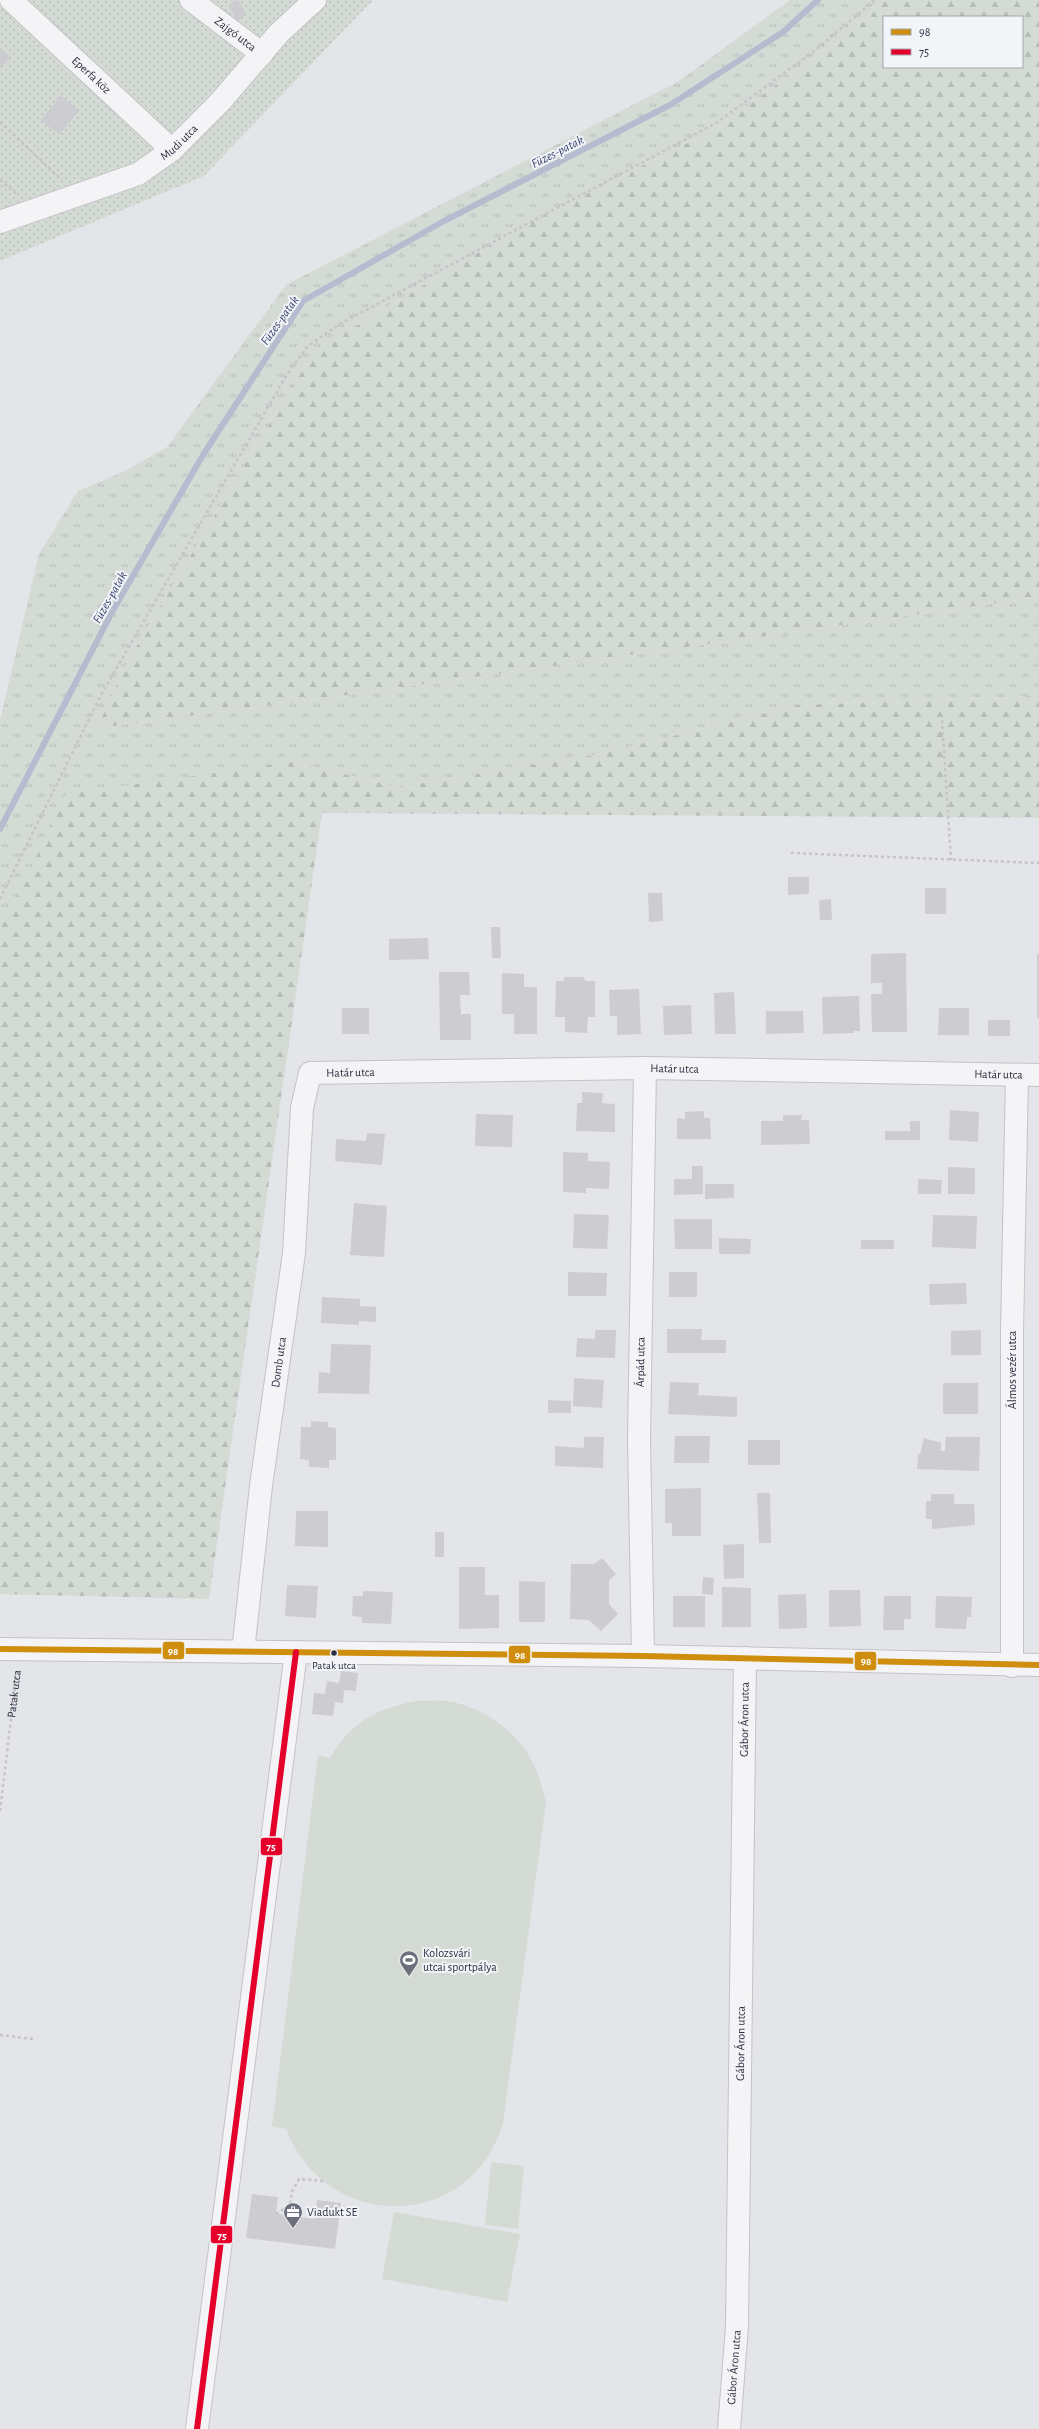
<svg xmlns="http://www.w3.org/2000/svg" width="1039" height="2429" font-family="'Alegreya Sans',sans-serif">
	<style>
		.grass { fill: url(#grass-tufts) }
		.forest { fill: url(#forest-firs); fill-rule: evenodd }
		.garden { fill: url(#garden-dots) }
		.pitch { fill: #d4dbd5 }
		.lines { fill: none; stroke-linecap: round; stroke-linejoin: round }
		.stream { stroke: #b6bcd0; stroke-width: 6 }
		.building { fill: #cdcdd1 }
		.minor-casing { stroke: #c3c3c7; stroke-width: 24 }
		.path { stroke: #c4c4c9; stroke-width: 2.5; stroke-dasharray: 3 3; stroke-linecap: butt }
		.minor { stroke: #f4f4f6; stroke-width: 22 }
		.bus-1-casing { stroke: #f3f4f8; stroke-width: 9 }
		.bus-2-casing { stroke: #f3f4f8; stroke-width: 9 }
		.bus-1 { stroke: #cf8e0d; stroke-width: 6 }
		.bus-2 { stroke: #e4002b; stroke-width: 6 }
		.bus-dot { fill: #2d2f41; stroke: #f3f4f8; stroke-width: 1.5 }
		.labels { text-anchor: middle; stroke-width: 4; stroke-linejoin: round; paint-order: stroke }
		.bus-label { font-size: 11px; fill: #2d2f41; stroke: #f3f4f8 }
		.street-label { font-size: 12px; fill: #2d2f41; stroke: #f3f4f8 }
		.poi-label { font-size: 12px; fill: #2d2f41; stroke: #f3f4f8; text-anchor: start }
		.water-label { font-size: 13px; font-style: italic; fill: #3b4671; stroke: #f3f4f8 }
		.line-badge { stroke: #f3f4f8; stroke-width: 1.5 }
		.badge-label { font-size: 11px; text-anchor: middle; font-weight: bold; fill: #fff }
	</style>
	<defs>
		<pattern id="grass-tufts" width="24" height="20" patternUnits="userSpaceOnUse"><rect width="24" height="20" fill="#d4dbd5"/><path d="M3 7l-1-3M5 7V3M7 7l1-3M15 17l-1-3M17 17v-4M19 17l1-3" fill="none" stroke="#b6bcb8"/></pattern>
		<pattern id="forest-firs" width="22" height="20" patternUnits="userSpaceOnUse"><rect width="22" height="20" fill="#d4dbd5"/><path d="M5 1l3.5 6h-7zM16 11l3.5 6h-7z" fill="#b6bcb8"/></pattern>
		<pattern id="garden-dots" width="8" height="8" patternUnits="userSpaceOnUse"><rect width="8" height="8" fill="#d4dbd5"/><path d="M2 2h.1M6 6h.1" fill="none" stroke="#b6bcb8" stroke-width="1.8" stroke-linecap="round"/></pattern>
	</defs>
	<rect width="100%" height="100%" fill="#e4e5e9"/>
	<path class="grass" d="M790,0H884L862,23L717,128L521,227L312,352L129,659L97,728L369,692L1039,597V696L798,705L600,754L398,787L293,762L0,926V720L39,554L78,491L125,471L167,447L286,285L679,81Z"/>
	<path class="forest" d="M884,0H1039V597L369,692L97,728L129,659L312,352L521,227L717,128L862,23ZM884,17H1022V67H884Z
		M1039,696V818L322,813L209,1599L0,1594V926L6,921L66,794L293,762L398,787L600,754L798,705Z"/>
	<path class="garden" d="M0,0H373L204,176L0,261Z"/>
	<path class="pitch" d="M416,1701C426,1701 437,1700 447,1701C480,1706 517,1730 532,1761C539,1774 542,1788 546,1802L503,2123C471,2233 326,2233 286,2129L272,2126L318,1755L330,1758C351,1722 376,1709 416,1701Z
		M491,2162L524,2166L518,2229L485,2225Z
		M394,2212L520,2234L507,2302L382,2279Z"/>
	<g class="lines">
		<path class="stream" d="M0,829L112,612L203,455L303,301L444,221L670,105L783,32L818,0"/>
	</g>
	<path class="building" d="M238,0L247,15L237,21L228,5Z
		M0,47L11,57L0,69Z
		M61,95L79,111L59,135L41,120Z
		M788,877H809V894L788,895Z
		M925,888H946V914H925Z
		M648,893H662L663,921L649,922Z
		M831,899L832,920H820L819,900Z
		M491,927H500L501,958H492Z
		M428,938L429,959L389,960V939Z
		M906,953L907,1032H872L871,994H882V983H871V954Z
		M1037,954H1039V1018H1037Z
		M439,972H469L470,995H460L461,1014H471V1040H440Z
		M502,973L524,974V987H537V1034H514V1014H502Z
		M564,977H584L585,981H595V1017H588L587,1033L565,1032V1017H555L556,981H564Z
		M639,989L641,1034L617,1035V1016H610L609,990Z
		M734,992L736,1034H715L714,993Z
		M859,996L860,1031H854V1033L823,1034L822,997Z
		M691,1005L692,1034L664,1035L663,1006Z
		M342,1008H369V1034H342Z
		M939,1008H969V1035H938Z
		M766,1011H803L804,1033L766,1034Z
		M988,1020H1010V1036H988Z
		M582,1092L603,1093L602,1103L615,1104V1132L576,1131L577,1103H582Z
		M950,1110L979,1112L978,1142L949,1140Z
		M704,1111V1118H710L711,1139H677V1118L685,1119V1112Z
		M476,1114L513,1115L512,1147L475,1146Z
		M783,1115H802L801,1120H809L810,1144L761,1145V1121H783Z
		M910,1121H920V1140H885V1131H910Z
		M367,1133L385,1134L382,1165L335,1161L336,1139L366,1141Z
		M563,1152L588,1153V1161L610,1162L609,1189L586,1188V1193L563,1192Z
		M692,1166H703V1194L674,1195V1179H692Z
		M948,1167L975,1168V1194H948Z
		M918,1179L942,1180L941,1194H918Z
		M705,1184H734V1198L705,1199Z
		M354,1203L387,1206L384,1257L350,1255Z
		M574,1214L609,1215L607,1249L573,1248Z
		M933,1215L977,1216L976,1249L932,1247Z
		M674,1219H712V1249H675Z
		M719,1238L751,1239L750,1254H719Z
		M861,1240H894V1249H861Z
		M568,1272L607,1273L606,1296H568Z
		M669,1272H697V1297H669Z
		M966,1283L967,1304L930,1305L929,1284Z
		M322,1297L360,1299V1306L376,1307V1322L359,1321V1325L321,1323Z
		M667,1329H702L701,1340H726V1353H667Z
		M595,1330H616L615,1358L576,1357L577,1338L595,1339Z
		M981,1330V1355H951V1331Z
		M331,1344L371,1345L369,1394L318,1393L319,1372L330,1373Z
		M574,1378L604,1380L602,1408L573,1406Z
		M670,1382L699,1383L698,1395L737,1397V1417L668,1414Z
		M943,1383H978V1414H943Z
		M548,1400L571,1401V1413H548Z
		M311,1421L328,1422V1427L336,1428V1460H329V1468L309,1467V1460L300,1459L301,1427H311Z
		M675,1436H710L709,1463H674Z
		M584,1437H604L603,1468L555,1466V1446L584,1448Z
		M946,1437H980L979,1471L917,1469L918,1454H920L924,1438L941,1443V1451H945Z
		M748,1440H780V1465H748Z
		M701,1488V1536H672V1523H665V1489Z
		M757,1493H770L771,1543H759Z
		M931,1494H954V1504H974L975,1525L932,1529V1519H926V1501H931Z
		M296,1511H328V1547L295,1546Z
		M435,1532H444V1557H435Z
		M744,1544V1578L724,1579L723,1545Z
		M602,1558L616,1574L609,1580V1604L618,1614L601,1631L589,1620L570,1619L571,1564H594Z
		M459,1567H485V1595H499V1628L459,1629Z
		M703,1577L714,1578L713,1595L702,1594Z
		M519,1581L545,1582V1622H519Z
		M287,1585L318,1586L316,1618L285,1616Z
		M722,1587L751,1588V1627H722Z
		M829,1590H860L861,1626L829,1627Z
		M363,1591L393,1592L391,1624L362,1623V1617L352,1616L353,1596H363Z
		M806,1594L807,1628L779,1629L778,1595Z
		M673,1596H705V1627H673Z
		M884,1596H911V1619H904V1630H883Z
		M936,1596L972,1597L971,1617H967L966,1629L935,1628Z
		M341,1671L358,1673L356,1691L344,1690L343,1703L335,1702L333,1716L312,1714L314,1693L325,1694L327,1681L339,1683Z
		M252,2194L278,2197L276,2214L315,2219L317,2200L341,2203L335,2249L246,2238Z"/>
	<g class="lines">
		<g class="minor-casing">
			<g id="minor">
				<path id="s2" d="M11,0L172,150"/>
				<path id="s3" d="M191,0L262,54"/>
				<path id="s4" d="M0,222L138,174L172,150L220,102L279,33L315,0"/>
				<path d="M0,1649L643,1656L1039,1665"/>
				<path id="s5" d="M243,1652L261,1486L294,1253L302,1108L310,1073L645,1068L1039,1075"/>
				<path id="s6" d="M643,1656L639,1440L645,1068"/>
				<path id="s7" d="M1012,1666V1332L1017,1075"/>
				<path d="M197,2429L296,1652"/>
				<path id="s8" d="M729,2429L737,2326L745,1658"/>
			</g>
		</g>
		<g class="path">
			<path d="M0,122L62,180"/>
			<path d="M0,180L17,194"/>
			<path d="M942,720L951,860"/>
			<path d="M791,853L1039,863"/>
			<path d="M0,899L101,695L286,376L307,347L338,325L716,123L813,52L875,0"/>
			<path id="s1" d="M0,1811L17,1669"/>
			<path d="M0,2035L33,2039"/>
			<path d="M276,2214L290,2205L292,2191L299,2179L324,2181"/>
		</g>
		<use href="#minor" class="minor"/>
		<g class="bus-1-casing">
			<path id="bus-1" d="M0,1649L643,1656L1039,1665"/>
		</g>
		<g class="bus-2-casing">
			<path id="bus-2" d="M197,2429L296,1652"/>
		</g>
		<use href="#bus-1" class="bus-1"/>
		<use href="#bus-2" class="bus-2"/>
	</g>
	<defs>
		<g id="stadium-pin" transform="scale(1)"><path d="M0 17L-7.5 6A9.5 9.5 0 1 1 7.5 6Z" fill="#6d6f7c" stroke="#f3f4f8"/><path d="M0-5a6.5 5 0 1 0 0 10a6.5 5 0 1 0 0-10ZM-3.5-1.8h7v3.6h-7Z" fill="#fff"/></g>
		<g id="office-pin" transform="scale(1)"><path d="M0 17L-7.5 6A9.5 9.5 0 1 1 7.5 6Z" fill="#6d6f7c" stroke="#f3f4f8"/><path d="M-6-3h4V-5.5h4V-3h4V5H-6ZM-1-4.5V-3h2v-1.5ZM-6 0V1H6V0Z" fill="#fff"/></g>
	</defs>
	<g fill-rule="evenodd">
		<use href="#stadium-pin" x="409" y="1960"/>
		<use href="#office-pin" x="293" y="2212"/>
	</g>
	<circle class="bus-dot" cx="334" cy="1653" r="3.5"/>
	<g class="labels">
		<g class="bus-label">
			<text x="334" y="1669">Patak utca</text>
		</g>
		<g class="street-label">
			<text dy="4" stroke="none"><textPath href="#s3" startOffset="56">Zajgó utca</textPath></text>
			<text dy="4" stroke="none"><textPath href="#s2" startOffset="110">Eperfa köz</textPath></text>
			<text dy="4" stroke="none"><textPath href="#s4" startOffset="198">Mudi utca</textPath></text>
			<text dy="4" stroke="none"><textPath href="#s5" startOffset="948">Határ utca</textPath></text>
			<text dy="4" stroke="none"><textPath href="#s5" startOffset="624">Határ utca</textPath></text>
			<text dy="4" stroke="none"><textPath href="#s5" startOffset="1272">Határ utca</textPath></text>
			<text dy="4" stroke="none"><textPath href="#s5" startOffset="292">Domb utca</textPath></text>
			<text dy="4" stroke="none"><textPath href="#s6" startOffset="294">Árpád utca</textPath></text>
			<text dy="4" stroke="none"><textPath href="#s7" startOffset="296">Álmos vezér utca</textPath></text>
			<text dy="4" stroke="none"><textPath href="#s1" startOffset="118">Patak utca</textPath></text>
			<text dy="4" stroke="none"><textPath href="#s8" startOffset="710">Gábor Áron utca</textPath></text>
			<text dy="4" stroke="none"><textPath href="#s8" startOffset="386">Gábor Áron utca</textPath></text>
			<text dy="4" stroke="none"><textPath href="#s8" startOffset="62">Gábor Áron utca</textPath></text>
		</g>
		<g class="poi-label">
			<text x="423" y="1957">Kolozsvári<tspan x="423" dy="14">utcai sportpálya</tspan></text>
			<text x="307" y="2216">Viadukt SE</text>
		</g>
		<g class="water-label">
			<text transform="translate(557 151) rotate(-27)" y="5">Füzes-patak</text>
			<text transform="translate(279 320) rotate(-55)" y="5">Füzes-patak</text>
			<text transform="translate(109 597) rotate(-61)" y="5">Füzes-patak</text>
		</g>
	</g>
	<g class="line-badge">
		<rect x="162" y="1641" width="23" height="19" rx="4" fill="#cf8e0d"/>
		<rect x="508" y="1645" width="23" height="19" rx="4" fill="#cf8e0d"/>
		<rect x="854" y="1651" width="23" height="20" rx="4" fill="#cf8e0d"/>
		<rect x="260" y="1837" width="23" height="19" rx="4" fill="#e4002b"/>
		<rect x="210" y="2225" width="23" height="19" rx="4" fill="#e4002b"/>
	</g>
	<g class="badge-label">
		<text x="173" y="1655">98</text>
		<text x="520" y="1659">98</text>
		<text x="866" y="1665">98</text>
		<text x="271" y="1850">75</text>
		<text x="222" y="2239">75</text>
	</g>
	<rect x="883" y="16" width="140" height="52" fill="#f3f4f8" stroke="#a4a5af"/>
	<rect x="891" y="29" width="20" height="6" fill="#cf8e0d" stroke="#a4a5af"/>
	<text x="919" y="36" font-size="12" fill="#2d2f41">98</text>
	<rect x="891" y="49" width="20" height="6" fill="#e4002b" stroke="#a4a5af"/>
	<text x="919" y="56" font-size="12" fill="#2d2f41">75</text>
</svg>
